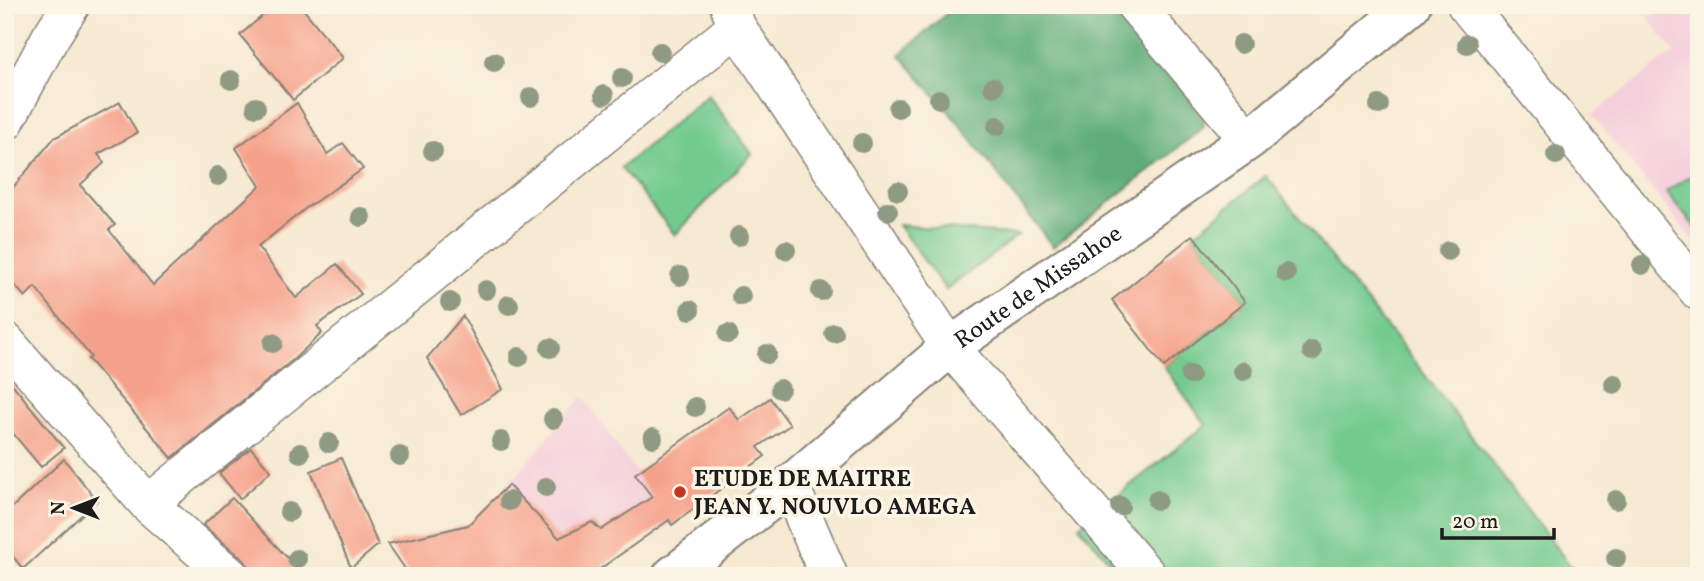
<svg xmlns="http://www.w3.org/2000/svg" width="1704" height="581" font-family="Vollkorn,serif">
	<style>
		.built { fill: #f5cfdb }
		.green { fill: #73ca8f; stroke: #487356; stroke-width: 2 }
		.forest { fill: #5eae7a; stroke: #3d654b; stroke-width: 2 }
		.building { fill: #f6a28b }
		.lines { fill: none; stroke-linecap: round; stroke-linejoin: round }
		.minor-casing { stroke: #898276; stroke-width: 40 }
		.secondary-casing { stroke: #898276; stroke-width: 42 }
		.minor { stroke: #fff; stroke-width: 37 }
		.secondary { stroke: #fff; stroke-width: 38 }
		.tree { fill: #8f9a83 }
		.poi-dot { fill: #c8321e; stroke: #fcf5e5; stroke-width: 2.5 }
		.labels { text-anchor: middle; stroke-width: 7; stroke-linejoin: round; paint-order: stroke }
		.street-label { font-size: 24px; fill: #1c1c1c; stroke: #fcf5e5 }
		.poi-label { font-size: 24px; font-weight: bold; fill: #1c1c1c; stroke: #fcf5e5; text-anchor: start }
	</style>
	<rect width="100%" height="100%" fill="#fcf5e5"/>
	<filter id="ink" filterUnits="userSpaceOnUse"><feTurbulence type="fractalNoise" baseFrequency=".0143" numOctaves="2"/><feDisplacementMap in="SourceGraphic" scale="14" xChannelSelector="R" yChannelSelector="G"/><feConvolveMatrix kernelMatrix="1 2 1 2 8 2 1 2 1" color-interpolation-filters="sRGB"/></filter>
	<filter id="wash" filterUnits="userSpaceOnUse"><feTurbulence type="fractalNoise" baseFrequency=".00686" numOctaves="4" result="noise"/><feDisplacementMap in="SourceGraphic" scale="28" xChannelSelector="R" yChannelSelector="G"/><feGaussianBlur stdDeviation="1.57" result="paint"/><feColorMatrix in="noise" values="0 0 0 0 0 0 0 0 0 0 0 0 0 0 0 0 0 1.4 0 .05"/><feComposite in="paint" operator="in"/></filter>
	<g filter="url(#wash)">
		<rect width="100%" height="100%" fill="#f6e9d1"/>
		<path class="built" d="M1666,5H1699V248L1592,115L1674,52L1648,18Z
			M583,396L672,525L647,535L630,511L601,530L592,522L559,538L508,485Z"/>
		<path class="green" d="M708,95L752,154L675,235L621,168Z
			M1699,170V232L1666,192Z
			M1266,176L1425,375L1578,576H1122L1079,526L1206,425L1164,367L1245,302L1193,235Z
			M898,225L1018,235L946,290Z"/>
		<path class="forest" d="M956,5H1112L1204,107V127L1053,247L956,120L900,55Z"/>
		<g id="blocks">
			<path class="building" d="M275,5H300L343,58L293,100L240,35Z
				M120,102L137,133L98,154L104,163L80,185L115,225L109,230L153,285L260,186L236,148L297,103L327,154L343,143L363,169L306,208L258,247L296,298L337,264L361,294L317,326L322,333L294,359L172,458L88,359L91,357L35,287L25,297L5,274V197L54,138Z
				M1193,235L1245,302L1164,367L1112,300Z
				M463,316L503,389L461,415L427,358Z
				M5,375L64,448L41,467L5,424Z
				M770,398L790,425L758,447L765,456L672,525L669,520L590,576H410L388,544L468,525L508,485L559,538L592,522L601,530L652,497L635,474L729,407L739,420Z
				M251,448L271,471L240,499L219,473Z
				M341,458L378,545L351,568L311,471Z
				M64,459L97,501L23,569L5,547V514Z
				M232,498L304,576H250V569L244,560L203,525Z"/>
		</g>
	</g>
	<g filter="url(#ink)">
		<use href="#blocks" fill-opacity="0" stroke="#898276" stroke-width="2"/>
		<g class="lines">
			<g class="minor-casing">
				<path id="minor" d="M1135,5L1249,140
					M1466,5L1699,292
					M729,6L737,27L950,347L1148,576
					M5,122L50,38L71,5
					M5,341L148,504L230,576
					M790,485L829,576
					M148,504L737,27"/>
			</g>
			<g class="secondary-casing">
				<g id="secondary">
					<path id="s1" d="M672,576L790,485L950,347L1249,140L1411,5"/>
				</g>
			</g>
			<use href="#minor" class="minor"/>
			<use href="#secondary" class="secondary"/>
		</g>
		<g class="tree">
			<circle cx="1241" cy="44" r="10"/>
			<circle cx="1467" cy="44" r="10"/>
			<circle cx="660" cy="52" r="10"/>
			<circle cx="494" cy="62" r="10"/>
			<circle cx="622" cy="78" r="10"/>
			<circle cx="231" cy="80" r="10"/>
			<circle cx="993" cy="87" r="10"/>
			<circle cx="604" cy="95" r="10"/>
			<circle cx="531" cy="97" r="10"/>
			<circle cx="939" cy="99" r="10"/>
			<circle cx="1379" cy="105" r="10"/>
			<circle cx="256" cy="107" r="10"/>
			<circle cx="898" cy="108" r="10"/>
			<circle cx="997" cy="126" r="10"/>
			<circle cx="862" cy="143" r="10"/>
			<circle cx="433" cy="151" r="10"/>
			<circle cx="1556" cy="155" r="10"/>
			<circle cx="218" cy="176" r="10"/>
			<circle cx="898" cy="191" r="10"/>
			<circle cx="888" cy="211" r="10"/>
			<circle cx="361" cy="217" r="10"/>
			<circle cx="739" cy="236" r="10"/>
			<circle cx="786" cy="250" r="10"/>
			<circle cx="1448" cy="251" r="10"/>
			<circle cx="1642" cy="265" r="10"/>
			<circle cx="1286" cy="273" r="10"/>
			<circle cx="680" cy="276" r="10"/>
			<circle cx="486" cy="290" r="10"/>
			<circle cx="821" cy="291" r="10"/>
			<circle cx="741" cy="296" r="10"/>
			<circle cx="450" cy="302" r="10"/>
			<circle cx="509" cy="305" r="10"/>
			<circle cx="690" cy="310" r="10"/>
			<circle cx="834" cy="333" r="10"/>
			<circle cx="728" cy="334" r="10"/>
			<circle cx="273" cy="343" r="10"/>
			<circle cx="550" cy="348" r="10"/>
			<circle cx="1312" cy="351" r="10"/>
			<circle cx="767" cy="354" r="10"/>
			<circle cx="519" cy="357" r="10"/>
			<circle cx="1243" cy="371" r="10"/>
			<circle cx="1190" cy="375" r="10"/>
			<circle cx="1614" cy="384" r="10"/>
			<circle cx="780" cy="389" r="10"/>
			<circle cx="695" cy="407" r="10"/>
			<circle cx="553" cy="419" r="10"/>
			<circle cx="653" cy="438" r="10"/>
			<circle cx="501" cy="441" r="10"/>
			<circle cx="329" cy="443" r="10"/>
			<circle cx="300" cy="453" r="10"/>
			<circle cx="400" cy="456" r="10"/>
			<circle cx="546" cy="487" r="10"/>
			<circle cx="1157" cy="500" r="10"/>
			<circle cx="1616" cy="500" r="10"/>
			<circle cx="509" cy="501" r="10"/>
			<circle cx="1120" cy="506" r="10"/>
			<circle cx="289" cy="512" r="10"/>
			<circle cx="1616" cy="558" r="10"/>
			<circle cx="297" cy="559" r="10"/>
		</g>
	</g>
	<circle class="poi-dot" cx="680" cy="492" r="7"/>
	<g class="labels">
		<g class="street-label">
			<text dy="8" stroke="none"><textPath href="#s1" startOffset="467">Route de Missahoe</textPath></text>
		</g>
		<g class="poi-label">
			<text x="694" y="486">ETUDE DE MAITRE<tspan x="694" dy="28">JEAN Y. NOUVLO AMEGA</tspan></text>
		</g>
	</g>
	<rect width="1704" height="581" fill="none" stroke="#fcf5e5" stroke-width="28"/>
	<g transform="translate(74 508) rotate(270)" stroke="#fcf5e5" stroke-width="5" paint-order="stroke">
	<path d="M0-5L12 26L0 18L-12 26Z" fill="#1c1c1c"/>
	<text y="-10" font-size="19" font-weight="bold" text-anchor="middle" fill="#1c1c1c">N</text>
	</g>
	<path d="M1442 528v10h112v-10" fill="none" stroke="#1c1c1c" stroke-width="3.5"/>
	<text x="1452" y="528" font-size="21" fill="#1c1c1c" stroke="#fcf5e5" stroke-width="5" paint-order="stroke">20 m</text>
</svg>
